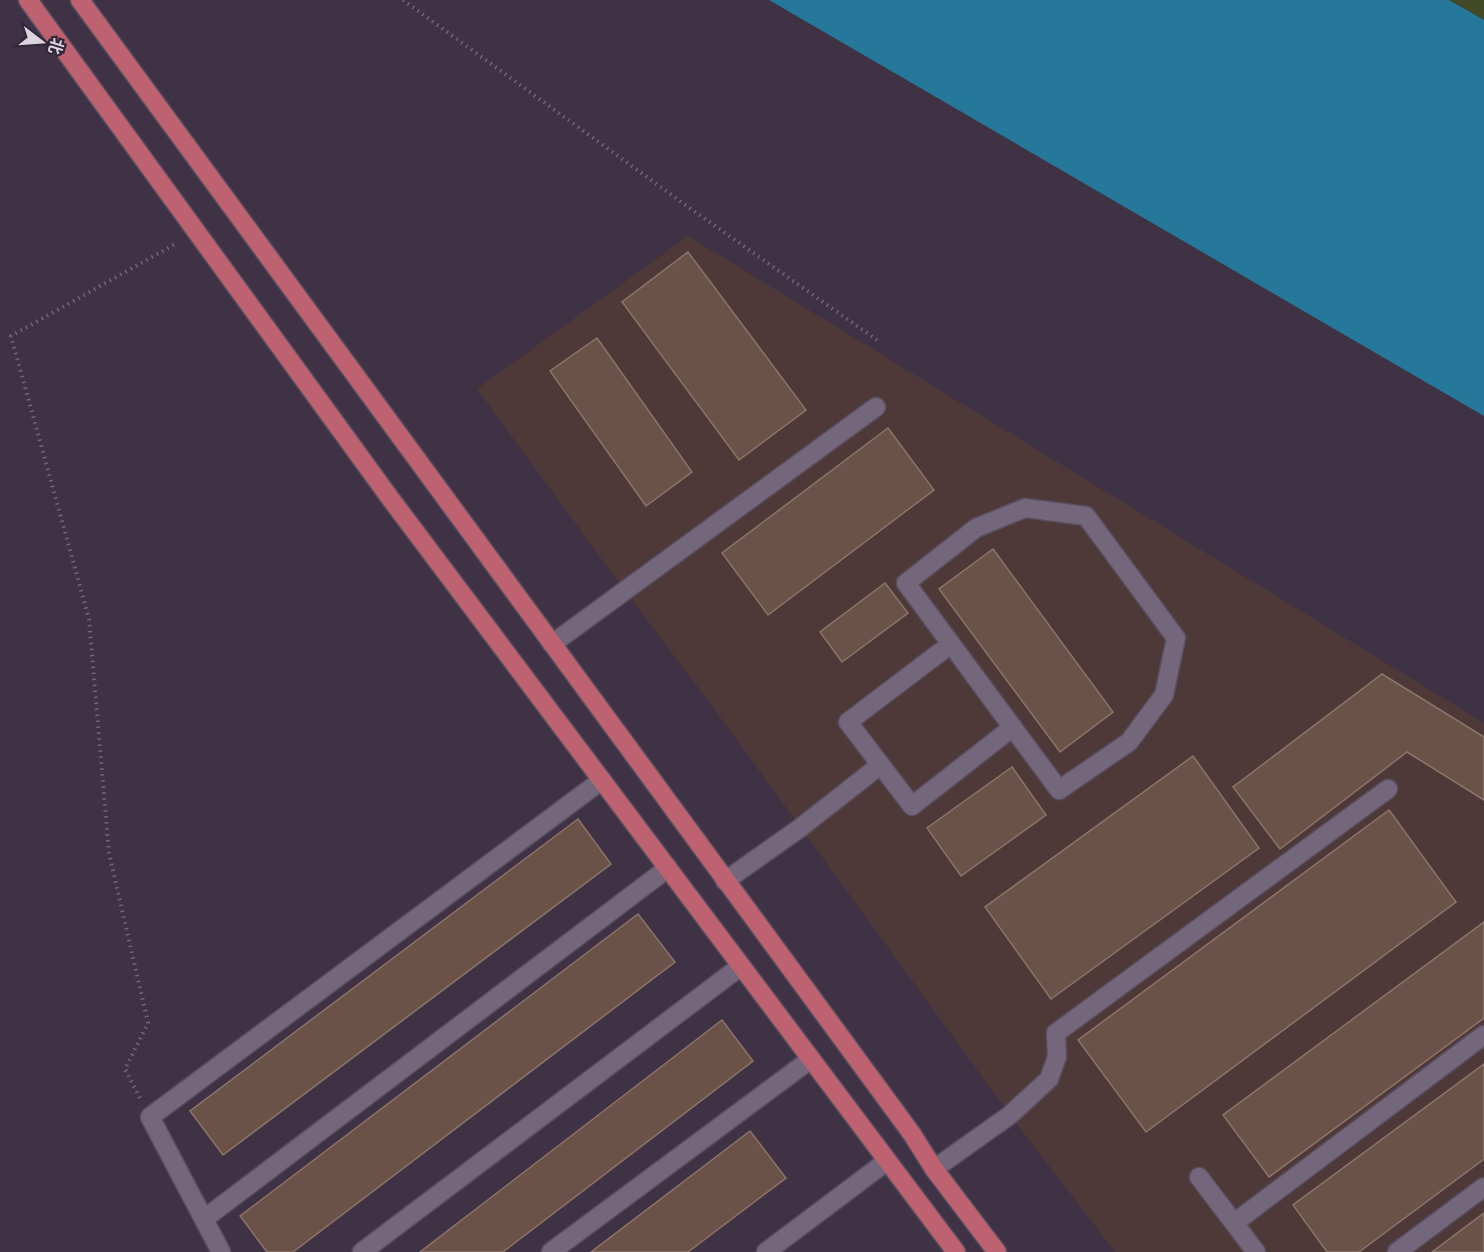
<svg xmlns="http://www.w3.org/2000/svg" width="1484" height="1252" font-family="Spectral,'Noto Sans SC',serif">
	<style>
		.industrial { fill: #4e3938 }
		.green { fill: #414a24 }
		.water { fill: #26789a }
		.building { fill: #6a5249; stroke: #8d746a; stroke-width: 1.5 }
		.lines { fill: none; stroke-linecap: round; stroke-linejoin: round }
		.minor-casing { stroke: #584e5d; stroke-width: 21 }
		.major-casing { stroke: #584e5d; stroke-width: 21 }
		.path { stroke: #716676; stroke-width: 4; stroke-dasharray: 1.5 4.5; stroke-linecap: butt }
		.minor { stroke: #74677b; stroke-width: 18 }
		.major { stroke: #be6272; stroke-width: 18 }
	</style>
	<rect width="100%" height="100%" fill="#3e3244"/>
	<path class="industrial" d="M688,236L1484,723V1252H1115L1010,1115L710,703L625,591L477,389Z"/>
	<path class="green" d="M1449,0H1484V20Z"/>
	<path class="water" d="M769,0H1449L1484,20V416Z"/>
	<path class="building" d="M688,252L806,410L739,460L622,302Z
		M597,338L692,472L646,506L550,371Z
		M888,428L934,490L768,615L722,553Z
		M993,549L1113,712L1060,752L939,589Z
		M885,583L908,613L842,662L820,632Z
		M1382,674L1484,737V800L1407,752L1280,849L1233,787Z
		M1193,756L1259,848L1051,999L985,907Z
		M1012,767L1046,815L961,876L927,828Z
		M1389,810L1456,902L1146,1132L1078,1040Z
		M578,819L611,864L223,1155L190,1111Z
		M638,914L675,962L293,1252H267L240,1216Z
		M1484,922V1018L1269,1177L1223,1115Z
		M722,1020L753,1061L503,1252H420Z
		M1484,1064V1159L1359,1252H1327L1293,1205Z
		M750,1131L786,1178L688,1252H591Z
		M1484,1213V1252H1432Z"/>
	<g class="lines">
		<g class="minor-casing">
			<path id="minor" d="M1025,508L1086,516L1176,638L1164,695L1129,742L1059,790L906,583L976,528Z
				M552,644L876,407
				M951,644L848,722L912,806L1013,727
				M725,881L800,828L879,766
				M934,1169L1010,1115L1049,1079L1057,1057L1056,1033L1388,789
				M1199,1177L1256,1252
				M204,1219L668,868
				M1234,1223L1484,1035
				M221,1252L150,1117L602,780
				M362,1252L741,966
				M551,1252L811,1059
				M766,1252L887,1161
				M1397,1252L1484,1187"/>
		</g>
		<g class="major-casing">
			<path id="major" d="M28,0L390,498L956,1252
				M80,0L912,1134L934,1169L997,1252"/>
		</g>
		<path class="path" d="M403,0L691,209L877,340
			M140,1098L125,1069L148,1023L109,853L89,619L11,336L177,243"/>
		<use href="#minor" class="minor"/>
		<use href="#major" class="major"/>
	</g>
	<g transform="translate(42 42) rotate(107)" stroke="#33283a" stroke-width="4.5" paint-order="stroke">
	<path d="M0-4.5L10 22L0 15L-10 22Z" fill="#dcd5e0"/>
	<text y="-9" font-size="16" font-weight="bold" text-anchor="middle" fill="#dcd5e0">北</text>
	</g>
</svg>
